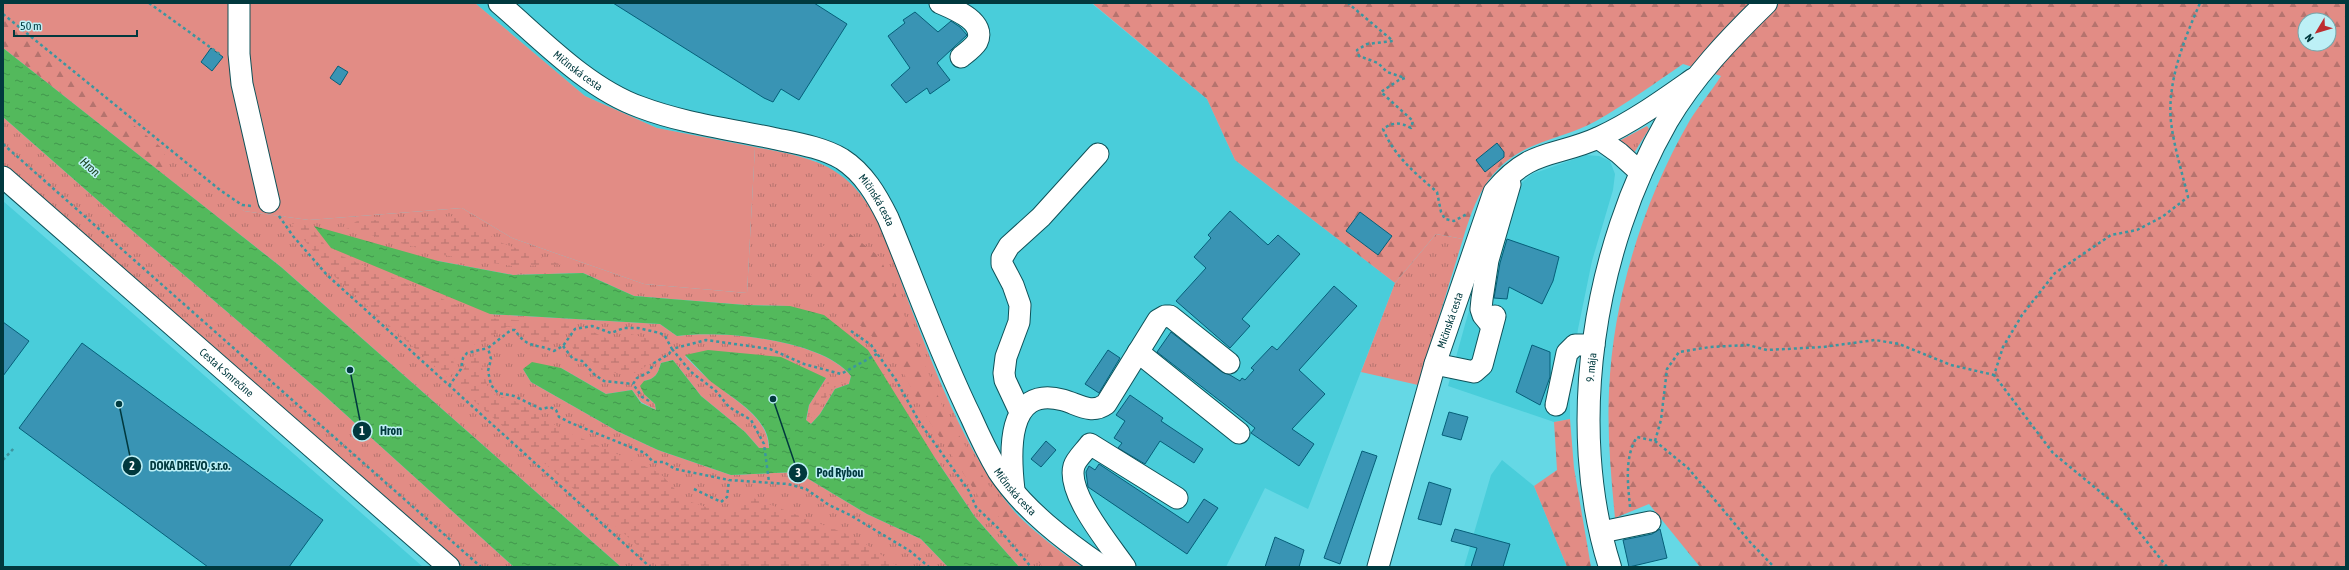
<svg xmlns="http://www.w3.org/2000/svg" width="2349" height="570" font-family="'Asap Condensed',sans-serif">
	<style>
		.built { fill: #49cdda }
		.grass { fill: url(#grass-tufts) }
		.forest { fill: url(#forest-firs); fill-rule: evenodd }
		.wetland { fill: url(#wetland-marsh) }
		.garden { fill: #e28c85 }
		.water { fill: url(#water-ripples) }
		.building { fill: #3994b4; stroke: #055f79 }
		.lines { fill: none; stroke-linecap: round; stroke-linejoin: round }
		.minor-casing { stroke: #0f5259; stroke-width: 23 }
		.major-casing { stroke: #0f5259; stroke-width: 24 }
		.path { stroke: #3c96a0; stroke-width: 2.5; stroke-dasharray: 3 3; stroke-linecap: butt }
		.minor { stroke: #fff; stroke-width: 21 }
		.major { stroke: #fff; stroke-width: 22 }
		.labels { text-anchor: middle; stroke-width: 3; stroke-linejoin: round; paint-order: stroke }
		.street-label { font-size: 11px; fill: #01393e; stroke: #bdf0f6 }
		.water-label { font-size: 12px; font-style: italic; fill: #143c17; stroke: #bdf0f6 }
		.leader { fill: none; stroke: #01393e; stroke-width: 1.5 }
		.callout-dot { fill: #01393e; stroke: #bdf0f6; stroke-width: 1.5 }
		.mark-label { font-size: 12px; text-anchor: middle; font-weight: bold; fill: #fff }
		.callout-label { font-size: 12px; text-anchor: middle; font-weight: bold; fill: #01393e; stroke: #bdf0f6; stroke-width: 3; stroke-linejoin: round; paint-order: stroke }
	</style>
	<defs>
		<pattern id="grass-tufts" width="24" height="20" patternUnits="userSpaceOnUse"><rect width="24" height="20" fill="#e28c85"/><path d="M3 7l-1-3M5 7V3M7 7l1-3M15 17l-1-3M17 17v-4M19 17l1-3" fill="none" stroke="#b5736e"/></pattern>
		<pattern id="forest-firs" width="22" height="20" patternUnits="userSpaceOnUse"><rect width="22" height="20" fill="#e28c85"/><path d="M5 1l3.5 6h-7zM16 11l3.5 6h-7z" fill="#b5736e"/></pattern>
		<pattern id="wetland-marsh" width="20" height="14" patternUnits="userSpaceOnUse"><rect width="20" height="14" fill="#e28c85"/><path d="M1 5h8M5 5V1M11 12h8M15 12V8" fill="none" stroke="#b5736e"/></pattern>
		<pattern id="water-ripples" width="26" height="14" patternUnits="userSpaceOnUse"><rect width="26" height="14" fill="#53b95c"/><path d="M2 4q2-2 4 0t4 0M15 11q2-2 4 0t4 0" fill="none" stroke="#42974d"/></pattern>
	</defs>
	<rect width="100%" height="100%" fill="#65d8e5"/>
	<path class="built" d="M475,3H1091L1207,99L1235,160L1395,283L1308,509L1265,488L1226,567H1082L1015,512L989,479L962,427L929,353L906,295L816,161L791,154L657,128L585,96Z
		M1586,155L1599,156L1610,161L1615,174L1613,190L1592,261L1578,329L1570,392V419L1554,422L1448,386L1481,267L1519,185L1532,174Z
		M3,201L197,369L423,567H3Z
		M1502,460L1534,486L1567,567H1464L1491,475Z"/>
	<path class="grass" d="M3,117L127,226L323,394L514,567H463L3,166Z
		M1647,126L1649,129L1634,153L1619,141Z
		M755,147C790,154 828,159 854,187C882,217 892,258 906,295C933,366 965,453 1014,511C1031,530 1061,552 1082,567H1019L975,517L935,458L790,306L745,305L634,296L583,273L513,275L438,261L490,314L660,324L677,336C722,330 821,339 851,376L849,384L835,389L820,414L811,424L806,421L809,405L826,378L685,356C693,364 701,373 710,380C732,399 768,416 769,448H759L745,432L701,396L673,360L661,363C658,374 655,379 644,381V394L655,404L656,410L641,402L632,390L606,394L561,368L523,369L531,382L617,431L658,450L731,475L797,472L867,514L921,539L948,567H621L281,267L164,175V149L244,211L309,220L462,208L512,238L644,284L747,293Z
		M1436,234L1463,239L1418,385L1361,372L1395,283Z"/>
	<path class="forest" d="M1092,3H2346V567H1700L1649,504L1615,518C1611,476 1607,433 1609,391C1613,298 1643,201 1690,120C1699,105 1712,91 1721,76L1683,64C1655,83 1626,104 1596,121C1574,133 1550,138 1528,148C1488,167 1475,199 1463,239L1436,234L1395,283L1235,160L1207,99ZM2305,20H2329V44H2305Z
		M3,18L164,149V175L3,48Z
		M849,233L880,257L943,408L987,483L1019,524L1064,561L1065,567L1042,566L998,516L986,508L924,413L901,368L865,329L807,289L819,248Z
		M1570,419L1574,468L1591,567H1567L1534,486L1557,470L1554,422Z"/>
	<path class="wetland" d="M459,216L502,243L562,265L512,266L443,255L346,228L357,221Z
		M301,223L312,229L330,251L487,318L574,324L565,331L560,342C545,344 531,341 521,329L508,326L485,341L460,349L453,360L455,368L449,379L333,275L291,224Z
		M591,331L612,341L631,334L659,342L662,351L650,359L645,367L629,376L600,369L591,360L575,354L571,343L579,335Z
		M476,354L485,359L482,367L487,385L495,395L515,401L565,431L660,473L685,500L730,515L748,496L857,538L899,567H658L637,545L455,384L468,362Z
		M830,378L844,379L843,382C828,388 822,408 811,418L809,416L812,406Z"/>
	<path class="garden" d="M3,3H475L585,96L657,128L755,147L747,293L644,284L512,238L462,208L309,220L244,211L228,201L20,34L3,18Z"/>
	<path class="water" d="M3,48L281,267L621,567H514L323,394L127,226L3,117Z
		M314,226L438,261L513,275L583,273L634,296L745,305L790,306L824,315L868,350L935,458L975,517L1019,567H948L921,539L867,514L797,472L731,475L658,450L617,431L531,382L523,369L532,362L561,368L606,394L632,390L641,403L656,410L655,404L644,394L640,386L644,381C655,379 658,374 661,363L673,360L701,396L745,432L759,448H769C770,417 730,397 709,380C701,372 693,363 685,355L708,350L781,357L826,378L809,405L806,420L811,424L820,414L835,389L849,384L851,376C822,339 721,330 677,336L660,324L490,314L331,248Z"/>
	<path class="building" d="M613,3H814L847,24L799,100L781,89L773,102L764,98Z
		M915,12L938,32L951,21L960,27L967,35L937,63L950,80L930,94L927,88L906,103L891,85L910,68L888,36L905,23L903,20Z
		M211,48L223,57L212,71L201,62Z
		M338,66L348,72L340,85L330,78Z
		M1497,143L1504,152V157L1485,172L1476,160Z
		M1230,211L1268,245L1278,235L1300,254L1242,319L1250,326L1230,348L1176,301L1206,268L1194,257L1211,238L1208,235Z
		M1360,212L1392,236L1378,255L1346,231Z
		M1507,239L1559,257L1553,281L1542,304L1509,287L1507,299L1494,298L1500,263Z
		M1334,286L1357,306L1299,370L1325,394L1292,429L1314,444L1299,466L1251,433L1255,428L1157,352L1171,332L1222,372L1230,375L1240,381L1242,378L1245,380L1254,370L1251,368L1272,346L1277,350Z
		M3,322L29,341L3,376Z
		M82,343L323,520L289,567H208L19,428Z
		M1532,345L1550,352V377L1540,405L1516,392Z
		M1108,350L1120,358L1099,393L1085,384Z
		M1130,395L1163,418L1161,421L1203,449L1194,463L1160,441L1145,464L1118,448L1122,443L1114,438L1125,421L1116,415Z
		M1449,412L1468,417L1461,440L1442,435Z
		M1046,441L1056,450L1041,467L1031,459Z
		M1362,451L1377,456L1340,564L1324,558Z
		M1099,464L1188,523L1204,499L1218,508L1187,554L1088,487L1086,472L1089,466L1095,470Z
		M1429,482L1451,489L1441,525L1418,519Z
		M1455,529L1510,544L1503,567H1471L1477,548L1451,541Z
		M1660,529L1667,558L1629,567L1623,540L1652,534Z
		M1275,537L1304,550L1299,567H1265Z"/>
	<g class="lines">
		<g class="minor-casing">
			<g id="minor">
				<path d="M239,3V54L242,84L269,202"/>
				<path id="s1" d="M499,3C541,39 587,88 640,107C682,123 729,129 772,138C795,143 822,147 842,159C864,173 877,196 888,218C916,285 939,352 971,417C979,435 988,454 998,471C1024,510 1065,541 1103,567"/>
				<path d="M940,3C954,9 987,22 977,42C974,47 966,53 961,57"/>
				<path d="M1598,138L1619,153L1641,173"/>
				<path id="s2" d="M3,177L449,567"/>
				<path d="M1492,326L1483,315L1481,309L1482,299L1488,260L1510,184"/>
				<path d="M1138,352L1239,433"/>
				<path d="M1435,364L1474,372L1482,365L1495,316"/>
				<path d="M1556,405L1567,353L1575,345H1594"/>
				<path d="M1020,412L1005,380L1004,373L1006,357L1019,322L1020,305L1013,285L1002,264V258L1009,246L1041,217L1098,154"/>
				<path d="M1014,490C1010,455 1005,384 1063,400C1078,404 1091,415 1106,404L1158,320L1165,316H1170L1229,363"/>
				<path d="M1602,532L1650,522"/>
				<path d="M1125,567C1110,545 1066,493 1074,466C1076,459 1086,450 1090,444L1177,498"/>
				<path id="s3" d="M1378,567L1435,364L1494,192C1531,147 1555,158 1600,137C1634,121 1663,100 1693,79"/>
			</g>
		</g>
		<g class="major-casing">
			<g id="major">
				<path id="s4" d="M1610,567C1565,426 1594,248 1667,121C1693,77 1729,39 1766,3"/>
			</g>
		</g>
		<path class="path" d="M149,3L221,55
			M1351,3L1349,4L1393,41L1367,44L1357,50L1359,56L1378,63L1387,72L1405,78L1399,80L1381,92L1413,121L1411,128C1400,122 1393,122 1383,129C1394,156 1415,173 1437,192L1441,212L1445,219L1454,221L1467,214
			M3,14L220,190L242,205L252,206
			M3,144L481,567
			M279,216L293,236L327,275L650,567
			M851,331L871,345L896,380L920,423L969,491L976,507L998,528L1031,567
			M563,346L573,359L582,361L595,375L604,381L633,384
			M877,354L841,374L804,364L770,349L706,340L672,349L665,336L660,333L638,328H624L611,333L592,326L575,329L563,346L554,351C535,343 527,349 515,330H511L488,348L491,359L488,371L491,385L498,393L514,396L541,409L550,407L556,410L559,417L571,423L645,453L653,462H664L675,469L729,480L788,484L806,489L829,505L850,515L910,551L929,567
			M449,386L461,369L463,358L467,353L488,348
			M649,401L642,397L633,384L637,378L649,372L654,363L669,354L672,349L691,372L715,390L729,407L751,420L764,444L769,482
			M1655,441L1661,420L1667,369L1679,352L1710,347L1748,345L1767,350L1823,347L1875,340L1899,344L1951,365L1994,375
			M3,460L15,447
			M694,489L721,502L727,497L729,480
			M1630,507C1628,485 1624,457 1637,437L1655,441L1688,468L1750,542L1774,567
			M2167,567L2121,509L2053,453L1994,375L2003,347L2022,315L2055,273L2111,235L2137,230L2162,217L2188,197C2182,172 2174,147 2171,122C2167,81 2184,40 2200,3"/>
		<use href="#minor" class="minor"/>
		<use href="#major" class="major"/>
	</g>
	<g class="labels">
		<g class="street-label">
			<text dy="4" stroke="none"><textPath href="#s1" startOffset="104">Mičinská cesta</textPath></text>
			<text dy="4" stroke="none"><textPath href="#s1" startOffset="440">Mičinská cesta</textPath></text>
			<text dy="4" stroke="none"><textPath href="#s3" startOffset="257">Mičinská cesta</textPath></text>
			<text dy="4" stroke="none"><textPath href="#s4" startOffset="202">9. mája</textPath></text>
			<text dy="4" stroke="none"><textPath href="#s2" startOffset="297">Cesta k Smrečine</textPath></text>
			<text dy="4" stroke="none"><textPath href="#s1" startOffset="764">Mičinská cesta</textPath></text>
		</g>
		<g class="water-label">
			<text transform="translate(90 167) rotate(42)" y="4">Hron</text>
		</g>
	</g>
	<path class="leader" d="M350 370L362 431M119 404L132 466M773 399L798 473"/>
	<g class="callout-dot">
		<circle cx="350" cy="370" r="4"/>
		<circle cx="119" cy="404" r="4"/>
		<circle cx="773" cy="399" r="4"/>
		<circle cx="362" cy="431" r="10"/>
		<circle cx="132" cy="466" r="10"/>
		<circle cx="798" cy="473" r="10"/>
	</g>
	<g class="mark-label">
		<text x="362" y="435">1</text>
		<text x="132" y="470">2</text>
		<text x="798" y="477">3</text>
	</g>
	<g class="callout-label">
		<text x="391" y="435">Hron</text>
		<text x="190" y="470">DOKA DREVO, s.r.o.</text>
		<text x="840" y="477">Pod Rybou</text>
	</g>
	<rect width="2349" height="570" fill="none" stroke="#01393e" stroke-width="8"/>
	<g transform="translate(2317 32) rotate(232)"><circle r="19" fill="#bdf0f6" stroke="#72a7ac"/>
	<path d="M0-3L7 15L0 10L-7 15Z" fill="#bd2d30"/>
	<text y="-6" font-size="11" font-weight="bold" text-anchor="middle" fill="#01393e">N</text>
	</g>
	<path d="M14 30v6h123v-6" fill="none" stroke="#01393e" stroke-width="2"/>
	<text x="20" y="30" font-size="12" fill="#01393e" stroke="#bdf0f6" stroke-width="3" paint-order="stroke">50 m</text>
</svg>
